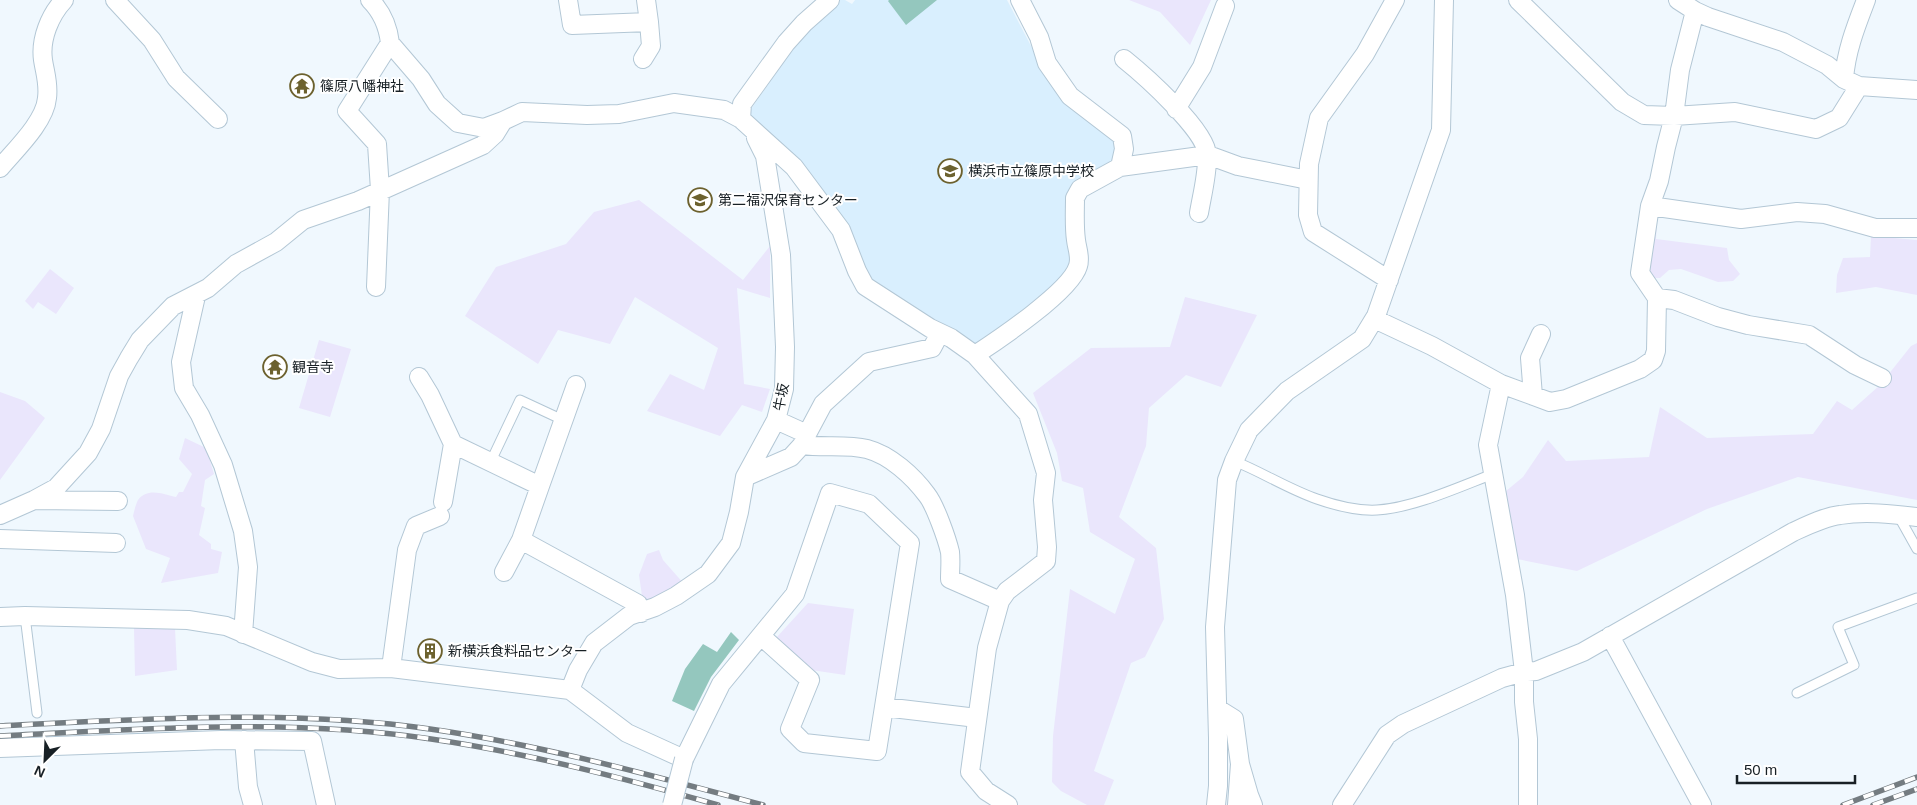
<svg xmlns="http://www.w3.org/2000/svg" width="1917" height="805" font-family="Helvetica,'Noto Sans JP',sans-serif">
	<style>
		.built { fill: #d9effe }
		.green { fill: #eae6fc }
		.water { fill: #94c7be }
		.lines { fill: none; stroke-linecap: round; stroke-linejoin: round }
		.lane-casing { stroke: #b3c7d5; stroke-width: 11 }
		.street-casing { stroke: #b3c7d5; stroke-width: 20 }
		.lane { stroke: #fff; stroke-width: 9 }
		.street { stroke: #fff; stroke-width: 18 }
		.rail-casing { stroke: #747c81; stroke-width: 5.5 }
		.rail { stroke: #fff; stroke-width: 4; stroke-dasharray: 11; stroke-linecap: butt }
		.street-bridge-casing { stroke: #b3c7d5; stroke-width: 20; stroke-linecap: butt }
		.street-bridge { stroke: #fff; stroke-width: 18 }
		.labels { text-anchor: middle; stroke-width: 4; stroke-linejoin: round; paint-order: stroke }
		.poi-label { font-size: 14px; fill: #182025; stroke: #fff; text-anchor: start }
		.street-label { font-size: 14px; fill: #182025; stroke: #fff }
	</style>
	<rect width="100%" height="100%" fill="#f0f8fe"/>
	<path class="built" d="M836,0H845L852,4L855,0H1007L1041,65L1114,138L1118,148L1116,158L1107,167L1075,184L1073,263L1069,274L979,347L868,281L768,136L751,116V109L801,37Z"/>
	<path class="green" d="M1129,0H1211L1190,45L1160,12Z
		M639,200L743,280L770,246V298L737,288L744,384L770,389L762,412L742,405L720,436L647,411L670,374L704,390L718,348L635,297L610,344L558,330L538,364L465,316L496,267L566,244L594,212Z
		M1651,220L1657,221L1656,239L1727,248L1729,260L1740,274L1733,281L1718,282L1681,269L1669,270L1660,278H1653L1644,270Z
		M1871,236L1917,240V295L1876,287L1836,293L1837,275L1843,258L1870,257Z
		M50,269L74,288L56,314L38,302L33,309L25,301Z
		M1185,297L1257,315L1221,387L1186,375L1149,408L1146,446L1119,517L1156,548L1164,619L1145,657L1131,663L1094,771L1114,780L1104,805H1087L1061,791L1052,782L1053,736L1070,589L1115,614L1135,559L1090,532L1083,488L1062,481L1057,453L1033,393L1091,348L1170,347Z
		M319,340L351,349L330,417L299,408Z
		M1917,343V500L1798,477L1707,509L1577,571L1517,559L1506,491L1523,477L1548,440L1566,461L1649,457L1660,407L1707,438L1813,434L1837,401L1852,410L1880,385L1911,346Z
		M0,392L25,401L45,418L0,480Z
		M185,438L206,448L214,474L205,480L201,506L205,508L199,535L211,544V549L222,552L218,573L161,583L170,558L146,549L133,516C134,511 136,504 138,500C147,487 164,494 176,497L179,492H183L192,474L179,459Z
		M659,550L663,560L685,585L644,610L639,575L647,554Z
		M808,603L854,609L845,675L811,670L776,638Z
		M134,628H175L177,670L135,676Z"/>
	<path class="water" d="M889,0H937L906,25L888,1Z
		M731,632L739,640L711,677L694,711L672,701L685,669L703,644L717,652Z"/>
	<g class="lines">
		<g class="lane-casing">
			<path id="lane" d="M491,461L520,400L563,420
				M1234,461C1262,472 1288,489 1317,499C1334,505 1358,511 1377,510C1413,508 1459,487 1493,474
				M1898,515L1917,549
				M25,616L37,713
				M1797,693L1854,665L1838,627L1917,598"/>
		</g>
		<g class="street-casing">
			<path id="street" d="M115,0L152,40L176,78L218,119
				M370,0C382,12 388,26 390,43L347,111L377,144L380,190L376,287
				M568,0L572,25L649,22L646,0
				M1020,0L1039,37L1047,63L1070,96L1122,136L1124,149L1120,167
				M1518,0L1622,102L1644,115L1674,116L1735,112L1816,129L1839,118L1859,86
				M1678,0L1695,11L1708,17L1783,42L1827,65L1844,79L1859,86L1917,90
				M390,43L421,79L437,104L458,123L484,128L503,121
				M643,59L651,46L649,22
				M1124,59C1144,75 1207,131 1207,155C1208,172 1202,195 1199,213
				M1844,79C1846,51 1856,26 1866,0
				M1176,109L1202,67L1225,6
				M741,119L742,104L786,43L804,23L830,0
				M0,168C15,150 45,122 47,98C49,84 45,73 43,60C40,39 50,15 64,0
				M1650,206L1741,219L1797,212L1825,214L1875,228H1917
				M1389,280L1313,232L1308,215L1309,164L1319,118L1365,54L1395,0
				M196,296L181,362L184,388L200,415L223,465L243,531L248,567L243,634
				M1657,298L1674,300L1718,317L1748,325L1809,335L1855,365L1882,378
				M1376,316L1381,322L1432,346L1501,384L1488,445L1515,595L1524,672V702L1528,739V805
				M975,355C998,340 1071,291 1078,266C1081,257 1077,249 1076,240C1074,226 1075,211 1075,198L1080,189L1120,167L1208,155L1238,166L1308,180
				M419,377L430,395L453,444L443,502
				M1501,384L1550,402L1566,399L1640,369L1653,360L1656,351L1657,298L1640,273L1650,206L1659,181L1666,147L1674,116L1680,70L1695,11
				M1533,396L1530,358L1541,334
				M776,420L807,434L802,445C823,448 847,444 867,449C890,455 913,476 927,495C935,505 947,539 950,552C951,560 950,570 950,579L1000,601
				M807,434L823,404L869,362L932,348L940,333
				M453,444L540,486L521,540L504,572
				M745,477L791,457L802,445
				M540,486L576,385
				M36,500L118,501
				M0,515L34,500L56,488L88,453L101,429L119,376L129,358L140,340L173,306L208,288L236,264L276,242L303,220L358,201L483,145L495,134L503,121L522,112L587,115L619,114L674,103L724,110L741,119L794,167L841,230L857,271L865,286L930,328L951,338L975,355L1028,414L1046,473L1043,500L1047,547L1046,561L1007,591L1000,601L987,648L970,772L986,791L1008,805
				M0,539L116,543
				M521,540L638,604L641,613
				M0,617L25,616L188,620L226,626L312,662L339,669L391,668L570,690L627,733L684,759L721,684L795,594L830,493L869,504L910,543L877,751L804,743L790,729L810,680L761,636
				M1610,636L1702,805
				M391,668L407,550L416,526L440,516
				M570,690L578,670L594,643L629,616L655,607L676,596L708,574L731,543L739,512L745,477L776,420L784,389L785,347L781,255L765,156L756,138
				M884,707L977,718
				M1218,709L1234,719L1240,764
				M244,740L248,787L253,805
				M0,748L221,740L312,741L326,805
				M1216,805L1218,786V738L1215,627L1227,480L1234,461L1249,430L1287,391L1362,339L1376,316L1441,130L1444,0
				M1237,805L1240,764L1249,795L1253,805
				M1342,805L1387,735L1403,724L1502,678L1524,672L1536,671L1583,652L1793,532C1808,525 1824,517 1840,515C1865,511 1892,514 1917,517"/>
		</g>
		<use href="#lane" class="lane"/>
		<use href="#street" class="street"/>
		<g class="rail-casing">
			<path id="rail" d="M0,726C140,719 291,709 430,729C543,745 653,776 763,805
				M0,736C143,729 288,718 431,739C528,753 623,778 718,805
				M1843,805L1917,777
				M1873,805L1917,789"/>
		</g>
		<use href="#rail" class="rail"/>
		<g class="street-bridge-casing">
			<path id="street-bridge" d="M672,805L684,759"/>
		</g>
		<use href="#street-bridge" class="street-bridge"/>
	</g>
	<defs>
		<g id="temple-ring" transform="scale(1.25)"><circle r="9.5" fill="#fff" stroke="#6c612e" stroke-width="1.5"/><path d="M0-6L5-2H3V0L6.5 2.5H4V6H1.5V3h-3V6H-4V2.5H-6.5L-3 0V-2H-5Z" fill="#6c612e"/></g>
		<g id="school-ring" transform="scale(1.25)"><circle r="9.5" fill="#fff" stroke="#6c612e" stroke-width="1.5"/><path d="M0-5L7-2L0 1L-7-2ZM-4 1L0 2.5L4 1V4Q0 6-4 4Z" fill="#6c612e"/></g>
		<g id="building-ring" transform="scale(1.25)"><circle r="9.5" fill="#fff" stroke="#6c612e" stroke-width="1.5"/><path d="M-4-6H4V6H1V3H-1V6H-4ZM-2.5-4.3h1.7v1.8h-1.7ZM.8-4.3h1.7v1.8H.8ZM-2.5-1h1.7V.8h-1.7ZM.8-1h1.7V.8H.8Z" fill="#6c612e"/></g>
	</defs>
	<g fill-rule="evenodd">
		<use href="#temple-ring" x="302" y="86"/>
		<use href="#school-ring" x="950" y="171"/>
		<use href="#school-ring" x="700" y="200"/>
		<use href="#temple-ring" x="275" y="367"/>
		<use href="#building-ring" x="430" y="651"/>
	</g>
	<g class="labels">
		<g class="poi-label">
			<text x="320" y="91">篠原八幡神社</text>
			<text x="968" y="176">横浜市立篠原中学校</text>
			<text x="718" y="205">第二福沢保育センター</text>
			<text x="292" y="372">観音寺</text>
			<text x="448" y="656">新横浜食料品センター</text>
		</g>
		<g class="street-label">
			<text transform="translate(781 397) rotate(-79)" y="5">牛坂</text>
		</g>
	</g>
	<g transform="translate(45 760) rotate(204)" stroke="#ffffff" stroke-width="4" paint-order="stroke">
	<path d="M0-4L9 19L0 12L-9 19Z" fill="#182025"/>
	<text y="-8" font-size="14" font-weight="bold" text-anchor="middle" fill="#182025">N</text>
	</g>
	<path d="M1737 775v8h118v-8" fill="none" stroke="#182025" stroke-width="2.5"/>
	<text x="1744" y="775" font-size="15" fill="#182025" stroke="#ffffff" stroke-width="4" paint-order="stroke">50 m</text>
</svg>
